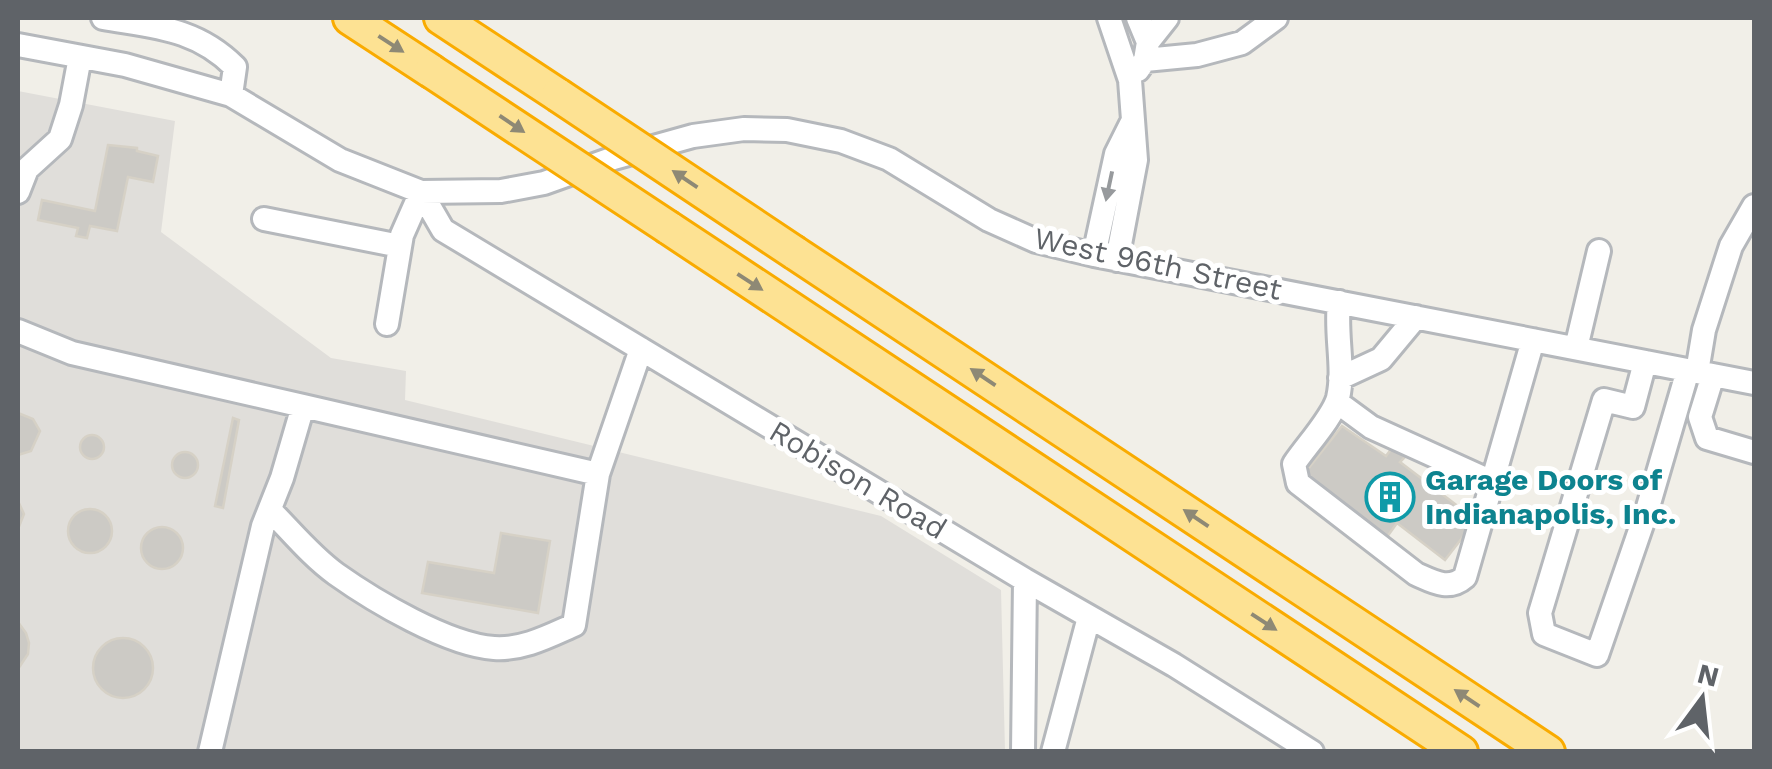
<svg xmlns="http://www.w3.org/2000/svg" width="1772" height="769" font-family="'Work Sans',sans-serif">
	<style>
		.industrial { fill: #e0deda }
		.building { fill: #cccac5; stroke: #d6d1c6; stroke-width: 2.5 }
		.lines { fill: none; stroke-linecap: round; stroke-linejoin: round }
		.minor-casing { stroke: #b5b8bc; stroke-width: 28 }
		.highway-casing { stroke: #f9ab00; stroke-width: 38 }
		.minor { stroke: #fff; stroke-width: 22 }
		.highway { stroke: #fde293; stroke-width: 32 }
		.highway-bridge-casing { stroke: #f9ab00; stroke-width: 38; stroke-linecap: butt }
		.highway-bridge { stroke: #fde293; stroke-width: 32 }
		.oneway { fill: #8e8975 }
		.oneway2 { fill: #979a9d }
		.labels { text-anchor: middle; stroke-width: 10; stroke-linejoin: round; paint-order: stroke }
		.street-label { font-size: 30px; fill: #5f6368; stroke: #fff }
		.culture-label { font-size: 30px; font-weight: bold; fill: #0d838f; stroke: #fff; text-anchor: start }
	</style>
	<rect width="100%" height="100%" fill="#f1efe8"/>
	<path class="industrial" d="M18,91L175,121L161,232L331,358L406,371L405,400L881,516L1001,590L1005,751H18Z"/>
	<path class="building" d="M108,145L137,148V151L158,156L153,182L128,177L117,231L90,226L87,238L76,236L78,228L38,220L42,200L95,211Z
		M18,413L33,419L40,431L31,451L18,455Z
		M233,418L239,420L223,508L215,506Z
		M1342,426L1386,456L1392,448L1405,457L1400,462L1476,520L1445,560L1397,523L1387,537L1304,474Z
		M80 447a12 12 0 1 1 24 0a12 12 0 1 1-24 0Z
		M172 465a13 13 0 1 1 26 0a13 13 0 1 1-26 0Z
		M18,501L24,514L18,529Z
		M68 531a22 22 0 1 1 44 0a22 22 0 1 1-44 0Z
		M141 548a21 21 0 1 1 42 0a21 21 0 1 1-42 0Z
		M501,533L550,541L538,613L422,593L428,562L494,573Z
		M18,622L26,633L29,643L28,654L18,669Z
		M93 668a30 30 0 1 1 60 0a30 30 0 1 1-60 0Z"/>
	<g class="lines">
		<g class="minor-casing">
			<path id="minor" d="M103,18C155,27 196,28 235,67L231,95
				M1109,18L1130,80L1136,160L1117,260
				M1138,18L1148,42
				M18,45L125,65L231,95L340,160L421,192L501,191L544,183L614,158L693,136L744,129L787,130L841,141L889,159L989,220L1036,241L1094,255L1754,383
				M1145,60L1197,55L1242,43L1276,18
				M1138,70L1145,60L1148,42L1167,18
				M18,192L27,169L60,139L71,105L80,57
				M421,192L443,230L1025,580L1174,665L1312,752
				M264,219L400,246
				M1094,255L1116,154L1131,124
				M1339,302C1335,334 1345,368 1338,398C1333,417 1306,446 1294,464L1298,483L1416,574C1434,582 1449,591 1465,577L1533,340
				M387,324L402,235L421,192
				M18,331L72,353L303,406
				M1576,348L1599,251
				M1645,362L1633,407L1604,400L1540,613L1544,634L1597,655L1648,507L1688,370
				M1697,372L1704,330L1731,246L1754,206
				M1713,375L1700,417L1707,438L1754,452
				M1340,378L1381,359L1416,317
				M1337,402L1371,427L1492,482
				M270,510C291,531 311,556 336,574C374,601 448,645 494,648C523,650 549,636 574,625L598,474
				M210,752L263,526L282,478L303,406L598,474L641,349
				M1023,752L1025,580
				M1053,752L1089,617"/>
		</g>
		<g class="highway-casing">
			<path id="highway" d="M350,18L431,71
				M441,18L558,95
				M669,228L1461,752
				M795,253L1548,752"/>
		</g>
		<use href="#minor" class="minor"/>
		<use href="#highway" class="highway"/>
		<g class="highway-bridge-casing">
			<path id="highway-bridge" d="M431,71L669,228
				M558,95L795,253"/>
		</g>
		<use href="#highway-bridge" class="highway-bridge"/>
	</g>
	<defs><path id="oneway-solid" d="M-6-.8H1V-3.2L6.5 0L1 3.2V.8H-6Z" transform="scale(2.5)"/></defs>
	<g class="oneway">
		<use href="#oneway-solid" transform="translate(391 44) rotate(33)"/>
		<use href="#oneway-solid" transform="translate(512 124) rotate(34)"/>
		<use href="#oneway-solid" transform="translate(685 179) rotate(-146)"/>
		<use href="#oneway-solid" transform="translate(750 282) rotate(33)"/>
		<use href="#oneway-solid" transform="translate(983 377) rotate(-146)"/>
		<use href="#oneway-solid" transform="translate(1196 518) rotate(-146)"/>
		<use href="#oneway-solid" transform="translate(1264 622) rotate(33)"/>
		<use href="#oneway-solid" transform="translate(1467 698) rotate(-146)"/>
	</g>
	<use class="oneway2" href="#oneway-solid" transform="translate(1109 186) rotate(102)"/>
	<defs>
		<g id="building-ring" transform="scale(2.5)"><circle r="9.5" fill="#fff" stroke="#0f9aa8" stroke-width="1.5"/><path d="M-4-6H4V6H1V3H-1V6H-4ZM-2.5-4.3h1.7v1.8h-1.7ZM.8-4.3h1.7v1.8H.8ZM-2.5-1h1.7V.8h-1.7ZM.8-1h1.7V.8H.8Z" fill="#0f9aa8"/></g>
	</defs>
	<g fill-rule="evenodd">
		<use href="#building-ring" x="1390" y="497"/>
	</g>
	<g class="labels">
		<g class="street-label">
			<text transform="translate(1158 264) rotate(12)" y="10">West 96th Street</text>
			<text transform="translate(858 480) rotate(31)" y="10">Robison Road</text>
		</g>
		<g class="culture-label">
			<text x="1425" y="490">Garage Doors of<tspan x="1425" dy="34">Indianapolis, Inc.</tspan></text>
		</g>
	</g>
	<rect width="1772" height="769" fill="none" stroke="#5f6368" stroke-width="40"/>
	<g transform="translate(1702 699) rotate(15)" stroke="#ffffff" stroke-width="8" paint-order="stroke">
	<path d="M0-8L18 38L0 25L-18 38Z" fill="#5f6368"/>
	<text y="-15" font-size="28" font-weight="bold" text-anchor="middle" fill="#5f6368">N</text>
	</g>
</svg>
